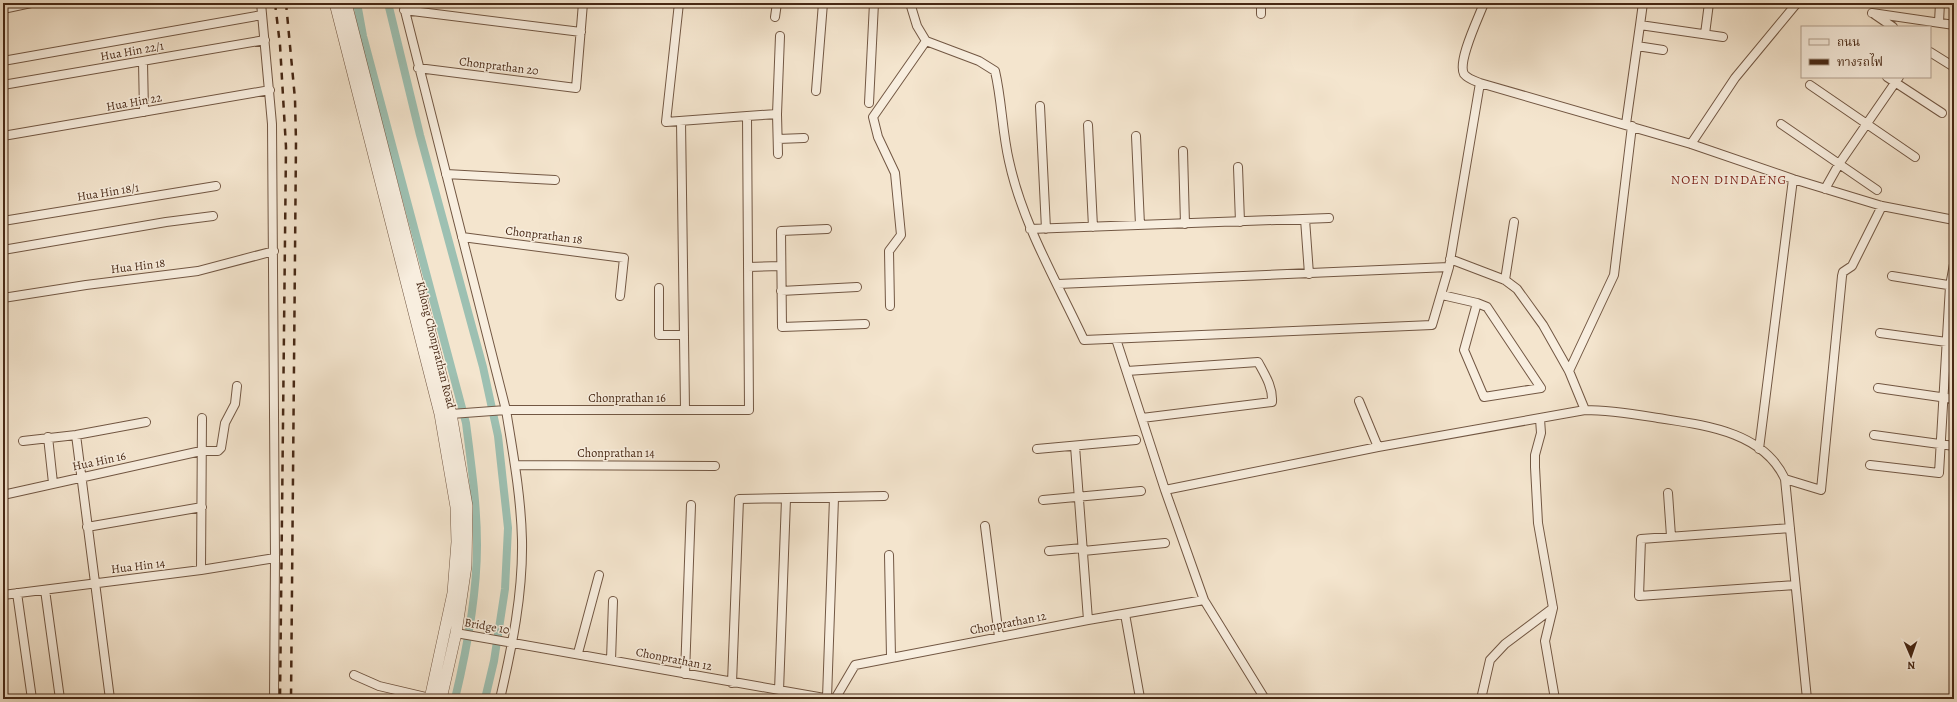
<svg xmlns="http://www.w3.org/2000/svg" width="1957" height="702" font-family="Alegreya,'Noto Serif Thai',serif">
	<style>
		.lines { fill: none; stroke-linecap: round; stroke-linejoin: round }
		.canal { stroke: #9dc0b2; stroke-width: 8 }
		.minor-casing { stroke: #725743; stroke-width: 10 }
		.tertiary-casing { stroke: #725743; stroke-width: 12 }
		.minor { stroke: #f8eedf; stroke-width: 8 }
		.tertiary { stroke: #f8eedf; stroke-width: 11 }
		.rail { stroke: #472815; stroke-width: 2.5; stroke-dasharray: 7 7; stroke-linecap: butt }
		.labels { text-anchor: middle; stroke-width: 3; stroke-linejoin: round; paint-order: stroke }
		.street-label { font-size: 12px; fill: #472815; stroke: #f8eedf }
		.neighbourhood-label { font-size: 13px; letter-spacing: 1px; fill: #7a1f14; stroke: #f8eedf }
	</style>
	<rect width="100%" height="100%" fill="#f4e5ce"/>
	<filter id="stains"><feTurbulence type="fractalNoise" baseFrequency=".005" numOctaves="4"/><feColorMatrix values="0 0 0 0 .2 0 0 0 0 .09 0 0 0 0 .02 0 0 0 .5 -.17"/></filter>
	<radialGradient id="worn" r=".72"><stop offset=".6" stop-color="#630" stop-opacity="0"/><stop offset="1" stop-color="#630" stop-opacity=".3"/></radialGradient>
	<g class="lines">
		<path class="canal" d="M357,3L363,36L466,423C471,463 477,504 477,545C477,596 467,649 455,699
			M388,3L420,135L483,367L498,436L508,528L505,589L494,661L485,699"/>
		<g class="minor-casing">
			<path id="minor" d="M261,3L272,124L275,558L274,699
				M403,3L506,410C513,453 521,496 522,540C523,594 512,647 500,699
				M910,3L917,26L926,41L979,61L995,71C1002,101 1002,131 1009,161C1023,225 1057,282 1084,340L1432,325L1449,267L1480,83
				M1261,3V14
				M1484,3C1479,17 1457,61 1464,74C1468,79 1475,81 1480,83L1691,144L1793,179L1882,206L1954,220
				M3,9L31,3
				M404,10L581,32
				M1872,13L1954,25
				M1874,14L1893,27
				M775,17L777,3
				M1939,22L1940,3
				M1640,25L1643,3
				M1705,34L1709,3
				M1637,46L1663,50
				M1930,52L1954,67
				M3,61L262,15
				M143,62L144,112
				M418,68L576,88L583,3
				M1887,77L1942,113
				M3,85L265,40
				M1810,85L1915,157
				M816,91L823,3
				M869,103L874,3
				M1040,106L1046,229
				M747,116L777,114
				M681,121L685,409
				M1626,124L1640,25L1723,37
				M1781,124L1877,190
				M1088,125L1093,227
				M3,136L270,90
				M1136,136L1140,225
				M778,139L804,138
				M1691,144L1735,78L1797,3
				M1183,151L1185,224
				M778,154L777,114L780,36
				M1238,167L1240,222
				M446,174L555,180
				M1825,189L1839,164L1899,77
				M1305,219L1309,274
				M3,221L216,186
				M827,229L781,231L782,327L865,324
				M1030,229L1329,218
				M462,237L624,258L620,296
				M3,250L166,222L213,216
				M1450,259L1505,280L1517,289L1543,325L1569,371L1585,410
				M748,267L781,266
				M1892,276L1954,286
				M1505,280L1514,222
				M1058,284L1449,267
				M659,288V335H684
				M781,291L857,287
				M1442,295L1477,303L1487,307L1541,388L1484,397L1464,350L1477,303
				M3,298L86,285L198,271L274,251
				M890,306L889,251L901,235L895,173L878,137L873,117L926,41
				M1880,333L1954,343
				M1116,339L1165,490L1204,600L1265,699
				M1127,371L1258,362C1265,375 1273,387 1272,402L1142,418
				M1569,371L1614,275L1632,126
				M1878,388L1954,399
				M1359,401L1378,447
				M451,414L506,410H749L747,116L666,122L679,3
				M76,435L110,699
				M1874,435L1954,446
				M48,437L53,483
				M23,441L76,435L146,422
				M1075,446L1088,620
				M1037,449L1136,440
				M1759,449L1793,179
				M516,465L715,466
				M1870,465L1939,473L1950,286L1954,264
				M1785,479L1821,490L1842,276L1843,272L1852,266L1882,206
				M1165,490L1378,447L1585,410C1610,410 1633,414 1658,418C1703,425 1763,431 1785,479L1807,699
				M1668,493L1671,536
				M3,495L201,451H218L221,448L225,423L235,404L237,386
				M1043,500L1141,491
				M985,526L999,637
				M87,527L202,507
				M1790,528L1641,539L1639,596L1795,585
				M1049,551L1083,548
				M1083,551L1165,543
				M889,555L891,657
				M201,570L202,418
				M45,590L60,699
				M17,593L32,699
				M3,595L201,570L275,558
				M1553,608L1545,641L1555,699
				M1125,614L1140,698
				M456,633L830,699
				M578,653L599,575
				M611,660L613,601
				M685,674L691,505
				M354,675L379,686L430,698
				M732,683L739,499L884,496
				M779,691L786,499
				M827,698L834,498
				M835,699L855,665L1088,620L1204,600
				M1069,699H1071
				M1481,699L1490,660L1505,644L1553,608L1538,523L1535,467V455L1541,433L1540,419"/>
		</g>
		<g class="tertiary-casing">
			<path id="tertiary" d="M335,3L440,414L456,507L457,542L453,593L430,699
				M346,3L451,414L467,506L466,566L456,633L441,699"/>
		</g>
		<use href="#minor" class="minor"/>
		<use href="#tertiary" class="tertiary"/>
		<path class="rail" d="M275,3L280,45L286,147L280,699
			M286,3L295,99L296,142L291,699"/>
	</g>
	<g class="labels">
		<g class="street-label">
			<text transform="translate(132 51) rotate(-10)" y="4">Hua Hin 22/1</text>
			<text transform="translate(499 66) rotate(7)" y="4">Chonprathan 20</text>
			<text transform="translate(134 102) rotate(-10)" y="4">Hua Hin 22</text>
			<text transform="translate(108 192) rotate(-9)" y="4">Hua Hin 18/1</text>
			<text transform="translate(544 235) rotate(7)" y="4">Chonprathan 18</text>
			<text transform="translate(138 266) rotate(-7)" y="4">Hua Hin 18</text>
			<text transform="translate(436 345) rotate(76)" y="4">Khlong Chonprathan Road</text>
			<text x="627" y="402">Chonprathan 16</text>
			<text x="616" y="457">Chonprathan 14</text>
			<text transform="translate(99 461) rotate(-12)" y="4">Hua Hin 16</text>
			<text transform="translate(138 566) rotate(-7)" y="4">Hua Hin 14</text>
			<text transform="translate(1008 623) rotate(-11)" y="4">Chonprathan 12</text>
			<text transform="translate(487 626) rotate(10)" y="4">Bridge 10</text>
			<text transform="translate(674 659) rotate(11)" y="4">Chonprathan 12</text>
		</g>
		<g class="neighbourhood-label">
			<text x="1729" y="184">NOEN DINDAENG</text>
		</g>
	</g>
	<rect width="1957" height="702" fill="none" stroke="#f4e5ce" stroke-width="16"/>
	<rect x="4" y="4" width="1949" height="694" fill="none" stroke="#472815" stroke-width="2"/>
	<rect x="8" y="8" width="1941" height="686" fill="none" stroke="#472815"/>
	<rect x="1801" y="26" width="130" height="52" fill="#f8eedf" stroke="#b19f8e"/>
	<rect x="1809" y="39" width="20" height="6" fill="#f8eedf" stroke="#b19f8e"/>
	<text x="1837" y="46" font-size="12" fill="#472815">ถนน</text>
	<rect x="1809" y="59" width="20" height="6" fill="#472815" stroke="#b19f8e"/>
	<text x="1837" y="66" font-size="12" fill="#472815">ทางรถไฟ</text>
	<g transform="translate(1911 656) rotate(178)" stroke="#f8eedf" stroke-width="3" paint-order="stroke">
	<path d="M0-3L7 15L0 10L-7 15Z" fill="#472815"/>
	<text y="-6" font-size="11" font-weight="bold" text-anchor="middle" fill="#472815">N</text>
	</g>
	<rect width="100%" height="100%" filter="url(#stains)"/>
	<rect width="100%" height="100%" fill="url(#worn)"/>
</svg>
